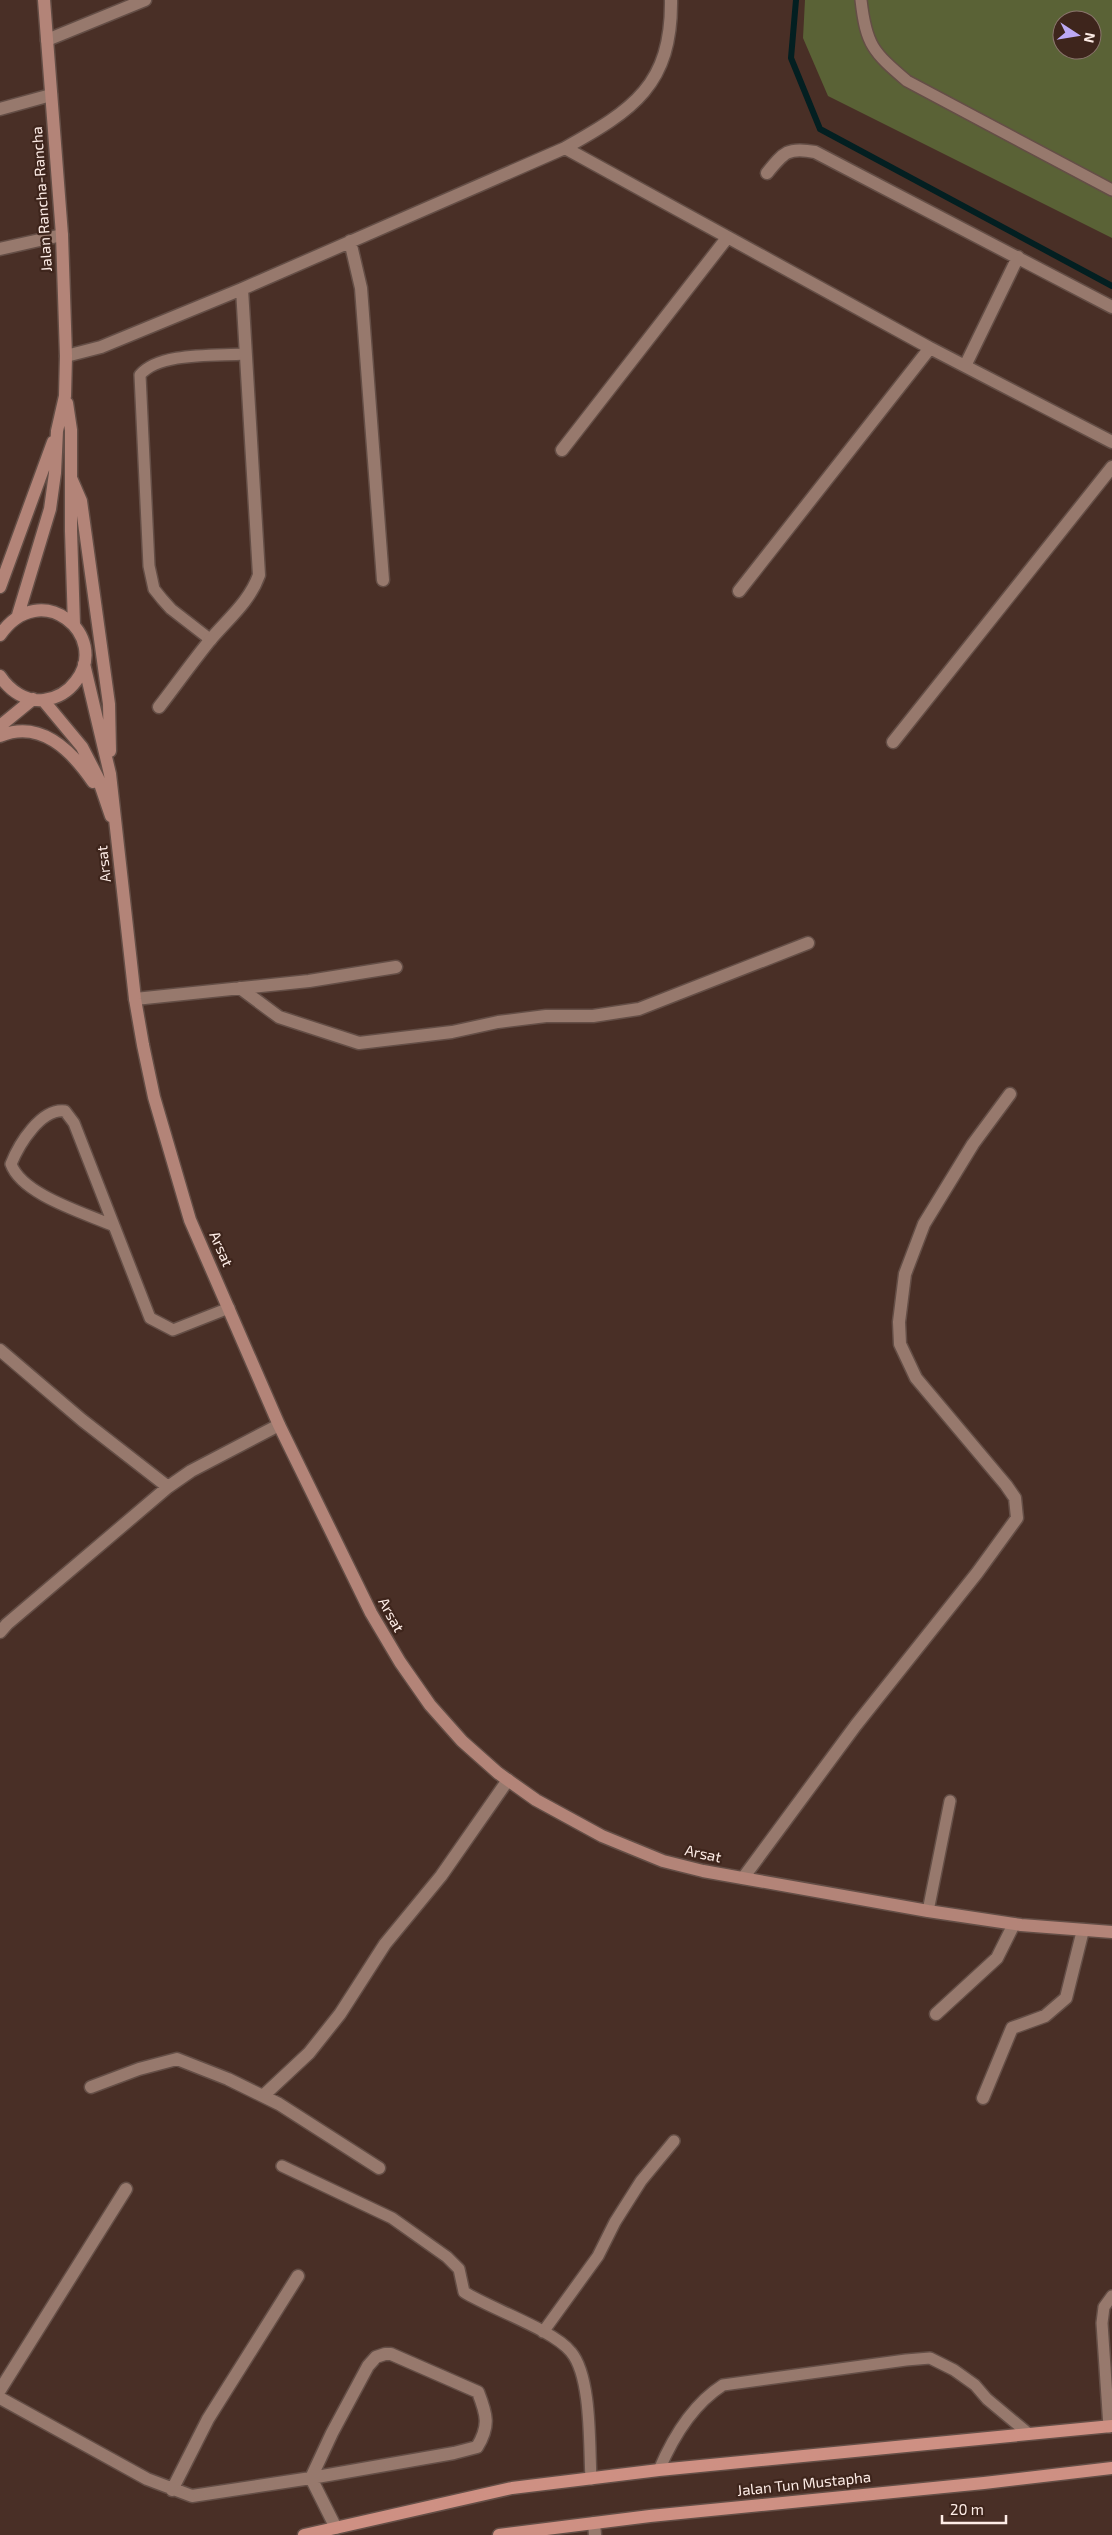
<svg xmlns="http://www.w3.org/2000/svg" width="1112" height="2535" font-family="'Exo 2',sans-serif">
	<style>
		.park { fill: #5a6236; fill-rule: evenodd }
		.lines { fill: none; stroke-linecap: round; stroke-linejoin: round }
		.stream { stroke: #031f21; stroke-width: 6 }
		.lane-casing { stroke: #644e46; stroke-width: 14 }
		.street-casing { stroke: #644e46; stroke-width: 15 }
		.secondary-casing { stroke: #644e46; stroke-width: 15 }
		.primary-casing { stroke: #644e46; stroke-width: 15 }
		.lane { stroke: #97796d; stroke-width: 11 }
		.street { stroke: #97796d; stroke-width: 12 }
		.secondary { stroke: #b38478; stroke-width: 12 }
		.primary { stroke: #ce9083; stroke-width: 12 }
		.labels { text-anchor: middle; stroke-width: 4.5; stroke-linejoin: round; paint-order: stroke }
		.street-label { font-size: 15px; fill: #fdece6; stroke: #3e251c }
	</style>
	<rect width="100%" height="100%" fill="#492f26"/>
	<path class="park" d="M805,0H1112V238L828,96L803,38ZM1062,20H1092V50H1062Z"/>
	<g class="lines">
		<path class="stream" d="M796,0L791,58L820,129L1112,286"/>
		<g class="lane-casing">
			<path id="lane" d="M861,0C866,45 873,52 907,81L1112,190
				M211,640L171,609L162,599L154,589L149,566L140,375C159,352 215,356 244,354
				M114,1226C85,1213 22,1195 11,1164C19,1144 41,1108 65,1111L74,1123L150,1318L173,1330L229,1308
				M928,1911L950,1801
				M282,2166L392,2218L447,2257L459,2269L464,2292C491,2309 554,2330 571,2352C592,2377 589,2447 591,2479
				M543,2332L598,2256L615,2222L641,2181L674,2141
				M1109,2427L1102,2323L1104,2307L1112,2296
				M659,2470C673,2437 693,2404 723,2385L906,2360L930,2358L954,2370L975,2385L987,2399L1029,2434"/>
		</g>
		<g class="street-casing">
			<path id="street" d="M47,40L145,0
				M0,109L51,95
				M565,148L930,348L1112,442
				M767,173C784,152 788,147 815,152L1112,307
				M350,241L361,288L383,580
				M0,249L62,235
				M66,356L101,347L242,289L565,148C633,110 672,85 671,0
				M965,366L1018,257
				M562,450L727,238
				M739,591L930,348
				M159,707C176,685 193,661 211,639C228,619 250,601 259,575L242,289
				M893,742L1112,467
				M240,988L279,1017L359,1043L452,1032L498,1022L546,1016H593L639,1009L808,943
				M135,999L309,981L396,967
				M0,1350L82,1420L168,1487
				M0,1632L7,1624L168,1487L191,1471L279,1425
				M743,1878L856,1725L977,1573L1017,1518L1015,1498L1006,1485L916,1378L900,1344L899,1322L905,1274L924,1224L973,1144L1010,1094
				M936,2014L997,1958L1014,1924
				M91,2087L139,2069L177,2059L228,2079L279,2104L379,2168
				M263,2096L309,2053L340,2014L385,1944L441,1876L508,1780
				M983,2098L1012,2028L1045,2016L1066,1998L1083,1930
				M385,2354H391L478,2392C487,2415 490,2426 477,2447L454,2453L311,2478L332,2433L368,2366L376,2357Z
				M0,2390L126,2189
				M0,2398L147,2479L192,2496L311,2478L336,2528
				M172,2490L208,2419L298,2276
				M594,2523L595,2535"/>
		</g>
		<g class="secondary-casing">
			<path id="secondary" d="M67,403L71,430V531L74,625
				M71,478L81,501L109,704L110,751
				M0,587L53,442
				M18,615L50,509L55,473L57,431L65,396L66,356L62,235L44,0
				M0,635C41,576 111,636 76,681C68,692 58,698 44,700C26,702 10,691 0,676
				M84,664L110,774L135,999L143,1045L154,1097L190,1220L279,1425L371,1613L400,1662L430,1705L462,1741L498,1773L536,1800L602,1836L663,1861L703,1871L928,1911L1021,1925L1112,1932
				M43,700L82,747L98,778L111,816
				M0,726L33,699
				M0,736C41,719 72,751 93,782"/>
		</g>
		<g class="primary-casing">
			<path id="primary" d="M304,2535L512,2488L659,2470L1112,2426
				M499,2535L650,2516L984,2483L1112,2468"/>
		</g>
		<use href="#lane" class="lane"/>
		<use href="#street" class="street"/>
		<use href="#secondary" class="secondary"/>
		<use href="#primary" class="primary"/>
	</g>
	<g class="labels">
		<g class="street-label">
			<text transform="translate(42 199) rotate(-94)" y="5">Jalan Rancha-Rancha</text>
			<text transform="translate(104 864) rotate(-96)" y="5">Arsat</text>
			<text transform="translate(221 1249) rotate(66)" y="5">Arsat</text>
			<text transform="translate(391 1615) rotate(61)" y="5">Arsat</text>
			<text transform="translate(703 1854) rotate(12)" y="5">Arsat</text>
			<text transform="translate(804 2484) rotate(-6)" y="5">Jalan Tun Mustapha</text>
		</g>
	</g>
	<g transform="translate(1077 35) rotate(102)"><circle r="24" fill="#3e251c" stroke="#8a756d"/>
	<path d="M0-4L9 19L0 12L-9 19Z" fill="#bca9f5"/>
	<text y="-8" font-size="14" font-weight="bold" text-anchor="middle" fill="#fdece6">N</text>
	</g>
	<path d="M942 2515v8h64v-8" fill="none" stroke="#fdece6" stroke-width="2.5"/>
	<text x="950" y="2515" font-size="15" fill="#fdece6" stroke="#3e251c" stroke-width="4" paint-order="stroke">20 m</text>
</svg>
